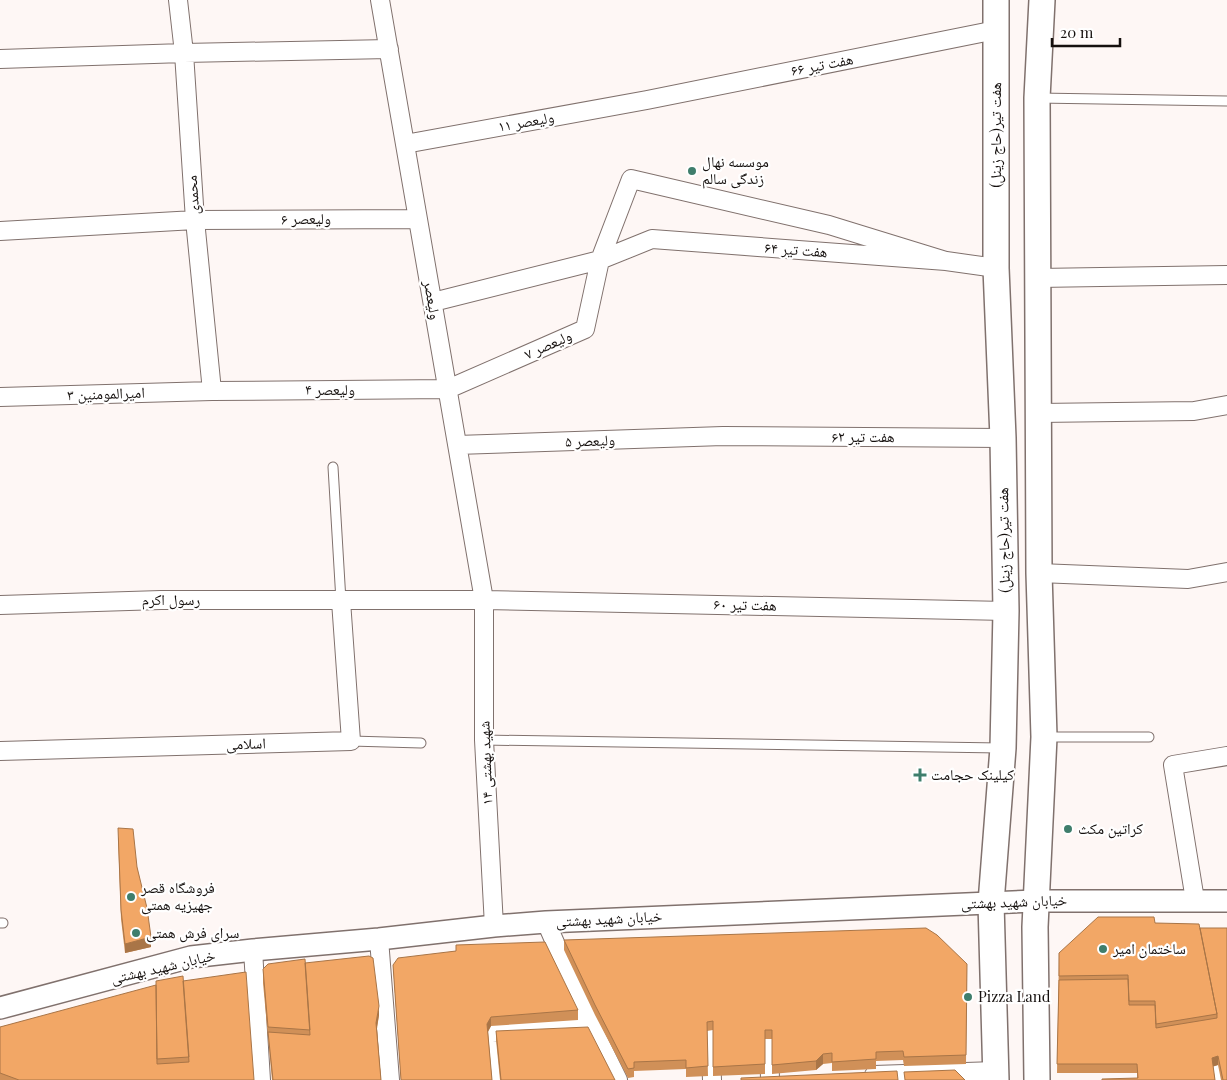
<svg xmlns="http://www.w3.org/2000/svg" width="1227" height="1080" font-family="'Playfair Display','Noto Naskh Arabic',serif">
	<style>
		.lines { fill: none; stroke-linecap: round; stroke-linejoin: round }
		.service-casing { stroke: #80716d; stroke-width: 11 }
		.minor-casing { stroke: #80716d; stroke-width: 20 }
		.tertiary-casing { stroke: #80716d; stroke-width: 24 }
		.secondary-casing { stroke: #80716d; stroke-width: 28 }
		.service { stroke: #fff; stroke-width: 9 }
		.minor { stroke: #fff; stroke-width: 18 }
		.tertiary { stroke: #fff; stroke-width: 21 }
		.secondary { stroke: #fff; stroke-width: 25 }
		.wall { fill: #d09058 }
		.shaded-wall { fill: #a97547 }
		.building { fill: #f2a766; stroke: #a97547 }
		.poi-dot { fill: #3f7e6c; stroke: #fff; stroke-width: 2 }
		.labels { text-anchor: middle; stroke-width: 4.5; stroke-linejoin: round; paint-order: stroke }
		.street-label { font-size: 15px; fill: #15100e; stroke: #fff }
		.poi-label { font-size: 15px; fill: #15100e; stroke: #fff; text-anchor: start }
	</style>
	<rect width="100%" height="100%" fill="#fef7f5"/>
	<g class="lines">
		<g class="service-casing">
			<path id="service" d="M1037,98L1227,101
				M333,467L341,601
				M1047,737H1149
				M484,740L1000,748
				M351,741L421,743
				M0,923H3"/>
		</g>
		<g class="minor-casing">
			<path id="minor" d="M178,0L184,53L195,220L212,391
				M380,0L484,600V740L494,926
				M0,59L184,53L389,49
				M405,144L647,100L996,30
				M0,231L195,220L418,219
				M1038,278L1227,275
				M433,302L600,260L652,239L946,261L996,268
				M0,397L212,391L448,389L585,329L600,260L631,179L829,225L946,261
				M1039,413L1194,411L1227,405
				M457,445L723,436L1003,438
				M1039,573L1188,579L1227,572
				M0,605L161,600H484L1006,611
				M0,751L351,741L341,601
				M1195,900L1173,765L1227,756
				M546,922L591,1025L618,1080
				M379,939L390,1080
				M253,950L261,1080
				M710,1033L712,1080
				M769,1044L770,1079
				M1215,1068L1217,1080
				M874,1075L996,1071
				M496,1080L492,1033L591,1025"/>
		</g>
		<g class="tertiary-casing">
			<path id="tertiary" d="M0,1008L191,957L253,950L379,939L494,926L546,922L1036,901H1227"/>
		</g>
		<g class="secondary-casing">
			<path id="secondary" d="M996,1080L991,903L1003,748L1006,611L1003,438L996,268V0
				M1037,1080L1035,927L1044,737L1039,573L1037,98L1042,0"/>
		</g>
		<use href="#service" class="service"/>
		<use href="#minor" class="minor"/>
		<use href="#tertiary" class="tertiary"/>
		<use href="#secondary" class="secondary"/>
	</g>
	<path class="wall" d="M118,837L137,867L151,947L125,953L121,919Z
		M1155,923L1200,928H1227V1080H1221L1218,1065L1213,1066L1215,1080H1102L1137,1078V1073H1057L1059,953Z
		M564,940L967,964L966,1064L904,1066L903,1060L876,1061V1069L832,1071V1063L823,1064L816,1070L772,1074V1039H765V1074L713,1076V1030L707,1031L708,1076L686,1077V1069L634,1071V1077L628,1078L595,1015L564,950Z
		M456,945L578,1010V1020L491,1026L488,1032L492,1080H401L393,965L456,951Z
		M305,963L379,1015L377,1029L381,1080H272L263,983V969Z
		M183,981L254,1080H0V1027Z
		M496,1031L615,1080H500L496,1040Z"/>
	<path class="shaded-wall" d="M151,937V947L125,953V944Z
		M379,1006V1015L376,1032V1023Z
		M491,1017V1026L487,1033V1024Z
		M823,1054V1064L816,1070V1061Z
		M1218,1056V1065L1212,1067V1058Z"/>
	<path class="building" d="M118,828L133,829L137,867L147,908L151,937L125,944L121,910Z
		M1098,917H1154L1155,923L1199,924L1217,1014L1156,1024L1155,1001H1129L1128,975L1059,976V953Z
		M926,928L937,935L967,964L966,1055L904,1057L903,1051L876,1052V1059L832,1062V1053L823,1054L816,1061L772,1065V1030H765V1064L713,1067V1021L707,1022L708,1066L686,1068V1060L634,1062V1068L628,1069L595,1005L564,940Z
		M1200,928H1227V1080H1223L1218,1056L1212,1058L1215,1080H1102V1079L1138,1078L1137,1064H1057L1059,980L1128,979L1129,1005H1155L1156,1028L1217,1018V1014Z
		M545,942L578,1010L491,1017L487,1024L492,1080H401L393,965L398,958L456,951V945Z
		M369,956L373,958L379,1006L376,1023L381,1080H273L268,1032L310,1035L305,963Z
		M305,959L310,1030L268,1027L263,969L268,964Z
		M246,972L254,1080H19L0,1073V1027L156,985L157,1064L189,1062L183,981Z
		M183,976L189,1057L157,1059L156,981Z
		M588,1027L615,1080H501L496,1031Z
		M955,1070L965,1080H905L904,1072Z
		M897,1071L898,1080H741V1078Z"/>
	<g class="poi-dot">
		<circle cx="692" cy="171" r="5"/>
		<path d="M917.5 767.5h5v5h5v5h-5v5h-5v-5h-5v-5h5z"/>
		<circle cx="1068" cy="829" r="5"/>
		<circle cx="131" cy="897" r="5"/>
		<circle cx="136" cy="933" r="5"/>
		<circle cx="1103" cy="949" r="5"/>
		<circle cx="968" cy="997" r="5"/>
	</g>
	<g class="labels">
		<g class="street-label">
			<text transform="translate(822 65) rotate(-11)" y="5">هفت تیر ۶۶</text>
			<text transform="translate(526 122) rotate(-10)" y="5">ولیعصر ۱۱</text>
			<text transform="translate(996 135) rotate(-90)" y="5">هفت تیر(حاج زینل)</text>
			<text transform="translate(193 195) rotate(-94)" y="5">محمدی</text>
			<text x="306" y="224">ولیعصر ۶</text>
			<text transform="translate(796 250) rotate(4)" y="5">هفت تیر ۶۴</text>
			<text transform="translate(432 300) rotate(80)" y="5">ولیعصر</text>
			<text transform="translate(548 345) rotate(-24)" y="5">ولیعصر ۷</text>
			<text x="330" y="395">ولیعصر ۴</text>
			<text transform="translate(106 394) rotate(-2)" y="5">امیرالمومنین ۳</text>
			<text x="863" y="442">هفت تیر ۶۲</text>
			<text transform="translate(590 441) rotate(-2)" y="5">ولیعصر ۵</text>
			<text transform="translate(1004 540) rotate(-91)" y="5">هفت تیر(حاج زینل)</text>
			<text x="171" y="605">رسول اکرم</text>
			<text transform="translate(745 605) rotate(1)" y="5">هفت تیر ۶۰</text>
			<text transform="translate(246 744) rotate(-2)" y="5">اسلامی</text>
			<text transform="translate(486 763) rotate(-92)" y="5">شهید بهشتی ۱۴</text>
			<text transform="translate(1014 902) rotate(-2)" y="5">خیابان شهید بهشتی</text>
			<text transform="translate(609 919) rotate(-3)" y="5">خیابان شهید بهشتی</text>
			<text transform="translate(163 967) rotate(-13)" y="5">خیابان شهید بهشتی</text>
		</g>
		<g class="poi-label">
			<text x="702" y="167">موسسه نهال<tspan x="702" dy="17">زندگی سالم</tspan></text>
			<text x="931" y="780">کیلینک حجامت</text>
			<text x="1078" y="834">کراتین مکث</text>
			<text x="141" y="893">فروشگاه قصر<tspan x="141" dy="17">جهیزیه همتی</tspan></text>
			<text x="146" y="938">سرای فرش همتی</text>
			<text x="1113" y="954">ساختمان امیر</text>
			<text x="978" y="1002">Pizza Land</text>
		</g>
	</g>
	<path d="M1052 38v8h68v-8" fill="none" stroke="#15100e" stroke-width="2.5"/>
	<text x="1060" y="38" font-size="15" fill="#15100e" stroke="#ffffff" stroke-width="4" paint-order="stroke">20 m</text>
</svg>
